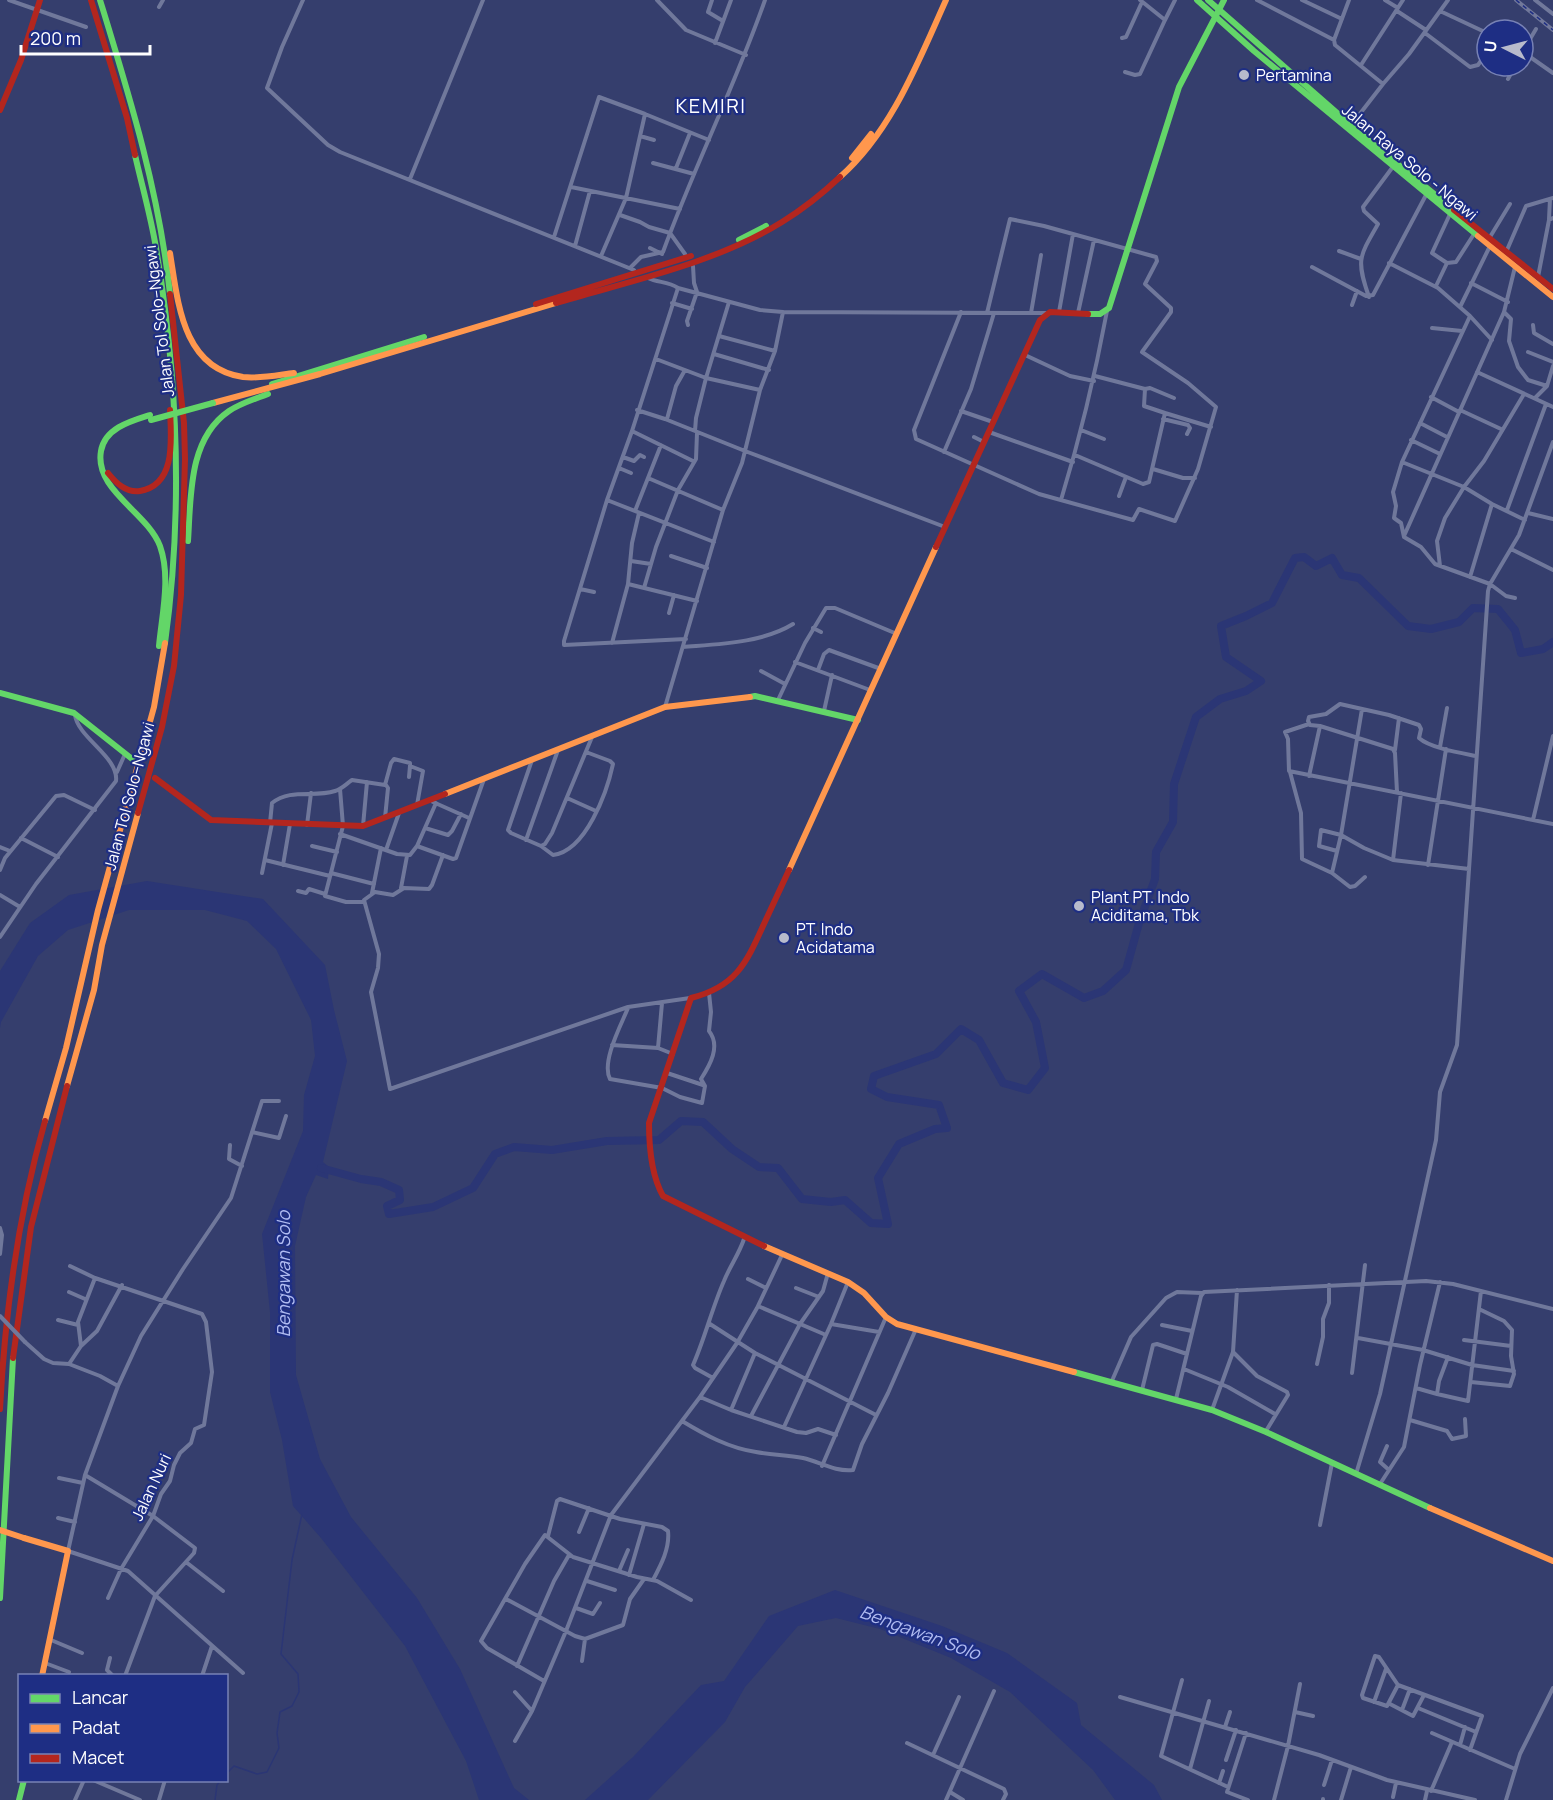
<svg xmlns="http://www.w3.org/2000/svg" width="1553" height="1800" font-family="Manrope,sans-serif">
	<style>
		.water { fill: #2b3675 }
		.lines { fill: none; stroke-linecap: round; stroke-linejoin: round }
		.stream { stroke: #2b3675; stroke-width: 1.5 }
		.river { stroke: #2b3675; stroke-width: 8 }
		.street { stroke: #70789b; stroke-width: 4 }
		.fast { stroke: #63d668; stroke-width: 6 }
		.slow { stroke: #ff974d; stroke-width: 6 }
		.jam { stroke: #b3261e; stroke-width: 6 }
		.rail-casing { stroke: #71789a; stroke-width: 4 }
		.rail { stroke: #1e2e84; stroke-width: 1.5; stroke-dasharray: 4.5; stroke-linecap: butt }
		.street-bridge { stroke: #70789b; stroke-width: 4 }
		.fast-bridge { stroke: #63d668; stroke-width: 6 }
		.slow-bridge { stroke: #ff974d; stroke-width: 6 }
		.poi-dot { fill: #b8bbcc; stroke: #1e2e84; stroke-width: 2 }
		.labels { text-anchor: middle; stroke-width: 4.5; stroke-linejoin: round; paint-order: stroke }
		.poi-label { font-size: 16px; fill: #fff; stroke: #1e2e84; text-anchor: start }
		.street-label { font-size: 16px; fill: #fff; stroke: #1e2e84 }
		.water-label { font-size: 18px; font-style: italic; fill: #b0bbf1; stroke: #1e2e84 }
		.quarter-label { font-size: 20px; letter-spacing: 1.5px; fill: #fff; stroke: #1e2e84 }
	</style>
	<rect width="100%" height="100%" fill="#353e6d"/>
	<path class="water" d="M147,881L263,899L325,965L334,1010L347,1061L323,1162L329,1167L328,1179L316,1175L306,1197L295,1246L296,1375L320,1459L351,1517L417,1598L460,1669L514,1788L529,1800H479L466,1761L405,1646L321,1538L293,1506L282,1440L270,1392V1312L262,1234L303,1131L304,1095L315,1056L311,1020L276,949L247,921L205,910H129L68,930L38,956L1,1022L0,1028V971L30,923L69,895Z
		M835,1590L942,1626L1007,1653L1077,1703L1081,1725L1154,1785L1162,1800H1115L1093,1770L1010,1692L951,1658L880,1629L836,1618L798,1626L745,1687L725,1722L648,1800H585L633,1757L701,1685L724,1681L769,1616Z"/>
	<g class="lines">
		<path class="stream" d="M226,1774L234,1766L257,1774L267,1772L279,1748L277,1733L280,1712L292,1706L299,1692L298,1674L281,1654L292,1560L302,1514
			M215,1800L217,1785L221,1780"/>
		<path class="river" d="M321,1168L361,1179L381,1182L399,1190L400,1200L387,1206L389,1214L433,1207L473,1188L495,1154L514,1147L552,1150L607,1141L659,1140L681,1121L703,1122L732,1149L759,1167L778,1168L802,1199L831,1202L845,1200L871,1223L888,1224L878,1178L899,1144L935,1129L947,1128L939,1105L887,1097L871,1089L874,1076L936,1054L961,1029L979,1040L1003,1083L1028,1090L1045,1068L1036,1022L1019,991L1042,974L1084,998L1103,991L1126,970L1139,923L1155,879L1156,852L1173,822L1174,784L1196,717L1220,699L1246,691L1261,681L1226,657L1221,626L1246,616L1272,603L1295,558L1304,557L1316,566L1332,558L1342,575L1359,578L1408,626L1431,629L1459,622L1473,608L1498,609L1515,630L1521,653L1543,649L1553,642"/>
		<path class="street" d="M9,0L86,27
			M303,0L282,47L267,88L328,145L340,152L634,270
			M657,0L686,30L746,55
			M712,0L708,12L723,21
			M1140,0L1165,20L1175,0
			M1257,0L1334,40L1335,45L1383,84
			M1302,0L1342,19
			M1385,0L1398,8
			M1535,0L1553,14
			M159,7L163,0
			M1397,11L1426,30
			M1440,11L1487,33
			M1425,33L1470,67L1478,65L1487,52
			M1122,38L1126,37L1142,2
			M1334,40L1349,0
			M715,43L731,0
			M1523,51L1536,29
			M1523,52L1553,73
			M1361,65L1403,0
			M1125,72L1135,75L1140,74L1165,20
			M1508,79L1515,66
			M1352,124L1383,84L1409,54L1448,0
			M640,136L654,140
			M653,163L694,174
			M676,168L690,133
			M410,179L483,0
			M571,187L680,209
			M620,215L640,222L649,227L670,233L685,254
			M1549,219L1550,199
			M554,237L599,97L645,114L709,140
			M1490,237L1510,204
			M575,246L590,191
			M650,248L662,254
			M1507,250L1526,206L1553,198
			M1339,251L1361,259
			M601,256L626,198L645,114
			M1389,263L1438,288L1470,316L1492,340
			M1447,263L1456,262L1474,234
			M1312,267L1366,296L1373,295L1426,195
			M630,268L641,257L663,252C694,167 735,86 765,0
			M1538,277L1549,220L1553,218
			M648,278C658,283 668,281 678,288L760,310L783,312L1046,313
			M1471,283L1508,302
			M1436,286L1447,263L1432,253L1450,214
			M678,288L632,431L607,500L564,641V645L686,639
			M1369,297C1356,260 1359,257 1378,224L1364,211L1363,207L1392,168
			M672,303L692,309
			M1352,305L1357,291
			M1460,307L1490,246
			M961,312L914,430L916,439L1039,494L1133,520L1139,509L1175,521L1198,469L1216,407L1188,383L1142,352L1171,312V308L1145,284L1157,261L1156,257L1044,226L1010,219L987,313
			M1059,312L1073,234
			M1504,312L1511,319L1509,341L1518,367L1528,380L1547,386
			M1031,313L1041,255
			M1078,313L1094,240
			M1470,316L1402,462L1393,492L1396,506L1394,518L1401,523L1404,537L1421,547L1435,564L1490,584L1506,596L1515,598
			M688,325L687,321L697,292L694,283L693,266
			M1533,325L1534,333L1553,344
			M1432,328L1462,331
			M719,336L775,351
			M1528,352L1553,362
			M714,354L769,370
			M1025,355L1070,376L1094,381
			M656,359L706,378L760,390
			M1477,372L1553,407
			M1145,389L1150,388L1174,398
			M1431,397L1459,412
			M1535,398L1547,386L1553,366
			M637,410L665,419L745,451L945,527
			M1460,410L1501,429
			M961,411L993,422
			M1165,413L1211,427
			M667,419L676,386L685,370
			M1163,419L1188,425L1190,428L1187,434
			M1420,423L1447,437
			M1081,430L1104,439
			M632,431L693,461
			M695,431L696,418L706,378L729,302
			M989,432L1073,462
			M974,437L984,442
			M1411,440L1440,454
			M944,452L971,389L994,313
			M1075,455L1143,484L1149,482L1165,413L1144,406L1145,389L1095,376
			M623,457L634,461L640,455L644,457
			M1402,462L1464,487L1492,504L1525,520
			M619,468L631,473
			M1153,469L1183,478H1195
			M648,478L723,510
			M1119,496L1126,477
			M607,500L714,542
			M1061,500C1080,438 1095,375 1107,311
			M1507,510L1546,404
			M635,511L661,445
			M1528,513L1553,519
			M1404,536L1504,312L1515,267
			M1511,549L1553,570
			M671,556L707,568
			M631,561L651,564
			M1440,566L1437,541L1445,518L1464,487L1484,461L1524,394
			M1470,577L1492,504
			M628,584L697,601
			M644,588L656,547L678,490L696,459L697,433
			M580,589L594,592
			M669,613L674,595
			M813,628L821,632
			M612,643L628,584L632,543L639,513
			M683,647C719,644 762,643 793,624
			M795,662L870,690
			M818,670L824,654L829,650L881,669
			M761,671L785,684
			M778,700L805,643L826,608H835L897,634
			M665,707L723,510L742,463L760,390L775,351L783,312
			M824,711L832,675
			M1309,724L1285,732L1288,739L1289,771L1553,824
			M1440,747L1447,708
			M1395,750L1399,718
			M532,760L508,830L511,833L541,846L545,844L552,833L592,737
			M117,772L125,754
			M1290,772L1301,813L1302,859L1332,873L1350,887L1355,886L1365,877
			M1309,776L1320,726
			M409,777L410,766
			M340,789L343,826L325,896L346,902H364
			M1397,792L1395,753L1393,749L1320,726L1310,725L1308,721L1309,717L1326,714L1340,704L1389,715L1419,725L1421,729L1419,738C1430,748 1461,753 1476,756
			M567,798L596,811
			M433,802L469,818
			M385,818L388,788L386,785
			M1533,820L1553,736
			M270,823L272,803C291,788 314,798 335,791C342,789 346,784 352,780L385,785L391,763L394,759L410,763V766L423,771L417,805
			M307,825L311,793
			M363,826L367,782
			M425,828L448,835L452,831L461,814
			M340,834L397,854L410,855L417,846L436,803
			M21,838L58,857
			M526,840L558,750
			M312,846L337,852
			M417,846L453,859L456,858L484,779
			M541,846L553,855C586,851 607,792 613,764L610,761L586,752
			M0,847L10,851
			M386,850L399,813
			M1337,851L1319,846L1321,830L1341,835L1364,848L1393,860L1469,869
			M443,855L432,885L429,889L404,888L393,895L375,892L364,900L379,954L378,968L371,992L390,1089L628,1007L690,998
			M265,860L330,876
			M1393,860L1401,793
			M283,865L290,824
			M1428,865L1446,749
			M0,870L5,858L56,796L64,795L95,810
			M262,873L272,823
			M331,873L374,884
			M1332,873L1341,835L1362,709
			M401,888L407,856
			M298,891L306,893L309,889L325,894
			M372,893L381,848
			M0,895L20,907
			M0,937L36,884L116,781C119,757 78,738 75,715
			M628,1008C621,1025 601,1062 610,1079L662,1088L680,1097L702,1103L705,1086L701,1079C710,1065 721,1046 709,1031L711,1012L709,993
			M612,1045L658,1048L673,1054
			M658,1048L662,1003
			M667,1073L703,1085
			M252,1132L279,1138L286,1116
			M230,1145L229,1159L242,1166
			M0,1228L2,1235L0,1254
			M70,1266L95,1278L202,1314L206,1322L212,1372L204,1425L195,1429L191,1443L180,1453L174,1465L170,1481L161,1494L153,1516L121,1569L108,1598
			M748,1279L766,1288
			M796,1288L819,1297
			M69,1292L85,1299
			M758,1306L826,1335
			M58,1320L78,1325
			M710,1324L755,1353L876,1415
			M831,1324L879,1332
			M1162,1325L1192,1331
			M1358,1338L1423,1350L1472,1365L1514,1371
			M1464,1340L1511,1346
			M25,1342L44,1359L53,1363L69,1364L100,1376L118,1386
			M81,1346L97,1331L122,1285
			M1233,1352L1257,1376L1287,1392L1288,1395L1266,1431
			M1448,1357L1439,1381L1437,1394L1468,1401L1481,1291
			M69,1364L81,1346L78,1322L95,1278
			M1317,1364L1323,1337V1319L1329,1303V1285
			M1184,1369L1228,1387L1275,1414
			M1352,1373L1365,1265
			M713,1378L695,1368L693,1365C705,1338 712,1308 724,1281C730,1266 739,1254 744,1239
			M1471,1382L1510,1386L1514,1374L1511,1356L1512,1330L1504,1321L1479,1309
			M1111,1383L1131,1337L1166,1298L1177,1292L1202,1293
			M1416,1388L1437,1394
			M1142,1390L1153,1345L1157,1344L1187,1354
			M700,1397L731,1410L797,1432L806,1433L818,1429L836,1435
			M1176,1399L1201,1296L1204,1292L1426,1281L1453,1284L1553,1309
			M731,1410L755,1353
			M1212,1410L1233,1352L1237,1290
			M751,1416L800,1324L823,1291L828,1273
			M1410,1420L1447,1431L1452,1439L1466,1436L1465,1419
			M682,1421C705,1435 729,1448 756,1452C772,1455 787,1455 803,1458C820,1462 835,1472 853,1470L862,1444L888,1393L916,1329
			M784,1427L831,1324L848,1282
			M1387,1446L1380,1462L1389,1470
			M822,1466L886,1317
			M1356,1474L1380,1394L1436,1140L1440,1092L1457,1045L1488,591L1490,584L1519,535L1553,442
			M85,1475L153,1516L195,1548L194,1553L155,1596L125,1676
			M59,1478L83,1483
			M1380,1484L1404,1447L1420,1365L1440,1282
			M58,1518L75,1522
			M1320,1525L1332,1463
			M579,1532L589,1508
			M548,1536L557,1501L560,1499L620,1519L662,1527L668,1531C670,1548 661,1565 653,1580
			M186,1562L223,1591
			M619,1571L628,1550
			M629,1575L644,1524
			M587,1581L615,1590
			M506,1599L575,1636L585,1639L623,1625L630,1599L644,1579
			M576,1608L593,1614L600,1603
			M51,1640L82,1653
			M110,1658L107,1670L113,1676
			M582,1661L585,1639
			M45,1663L69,1672
			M517,1666L554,1581L569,1555
			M243,1673L128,1571L68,1551L85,1475L118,1386L141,1336L183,1269L231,1198L262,1101H279
			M202,1676L212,1646
			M1182,1680L1161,1756L1228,1787
			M544,1681L487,1648L481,1641L525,1564L545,1535L573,1557L637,1577L657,1581L691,1600
			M1398,1685L1387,1706L1363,1698L1362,1695L1375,1656L1379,1657L1398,1685L1482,1716L1470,1750
			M515,1692L532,1711
			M1120,1697L1319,1755L1387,1780L1475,1800
			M1374,1702L1386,1669
			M1390,1704L1413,1716L1424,1695
			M1418,1708L1476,1732
			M1402,1710L1410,1689
			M1295,1712L1313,1716
			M1225,1727L1230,1712
			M1246,1733L1227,1792L1248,1800
			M1432,1733L1515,1769
			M515,1741L532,1711L566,1631L611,1515L700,1397L737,1343L757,1308L782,1255
			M907,1743L1004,1789L1006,1794L1003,1800
			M1460,1745L1465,1727
			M933,1755L959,1697
			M1226,1760L1236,1730
			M1190,1769L1209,1701
			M93,1780L140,1800
			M1219,1783L1223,1771
			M1324,1785L1332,1760
			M1431,1791L1452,1742
			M950,1792L963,1800
			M1393,1797L1396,1783
			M75,1800L84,1780
			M159,1800L165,1780
			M946,1800L994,1691
			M1274,1800L1288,1746L1300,1684
			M1323,1800V1799
			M1341,1800L1351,1767
			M1425,1800L1427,1791
			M1506,1800L1520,1754L1553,1688"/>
		<path class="fast" d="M100,0C130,98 159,191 170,294
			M1197,0L1254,51L1478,236
			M1208,0L1368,140L1454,210
			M135,155C142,186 151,217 156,248C178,379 183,513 165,643
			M739,240L766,226
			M1088,314H1100L1109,308L1179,87L1224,0
			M272,384L424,337
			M150,415C131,421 105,428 101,451C94,490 147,512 160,546C171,577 162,614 159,646
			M188,541C191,497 188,439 229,411C241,403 255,399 268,394
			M0,693L74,713L136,762
			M750,697L755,696L858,720
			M1074,1372L1212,1410L1266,1432L1430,1508
			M0,1598L13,1358
			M19,1800L24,1780"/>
		<path class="slow" d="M852,158L871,134
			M840,177C892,131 918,62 946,0
			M1478,236L1553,297
			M170,253C178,302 182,368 243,377C260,379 278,375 294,373
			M213,403L320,374L556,303
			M445,794L665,707L750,697
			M789,870L936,547
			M67,1086L94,990L102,945L138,813
			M45,1121L66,1048L98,910L154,707L165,643
			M764,1246L848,1282L864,1293L886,1317L897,1324L1074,1372
			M1430,1508L1553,1561
			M24,1538L68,1551L42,1676"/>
		<path class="jam" d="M91,0L127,118L135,155
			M0,110L21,60L40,0
			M1454,210L1553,289
			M556,303C630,281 716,263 782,222C803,209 822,194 840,177
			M536,304L691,256
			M108,473C116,483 126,493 140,491C177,485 171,437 170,410
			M936,547L1040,320L1050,312L1088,314
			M155,778L211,820L363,826L445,794
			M138,813L162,727L174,666L181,595L185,459L184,423L170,294
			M764,1246L663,1196C651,1175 649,1147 649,1123L691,998C735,987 746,964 763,926C772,907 780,889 789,870
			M13,1358L31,1227L67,1086
			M0,1409C5,1311 18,1215 45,1121"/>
		<g class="rail-casing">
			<path id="rail" d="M1516,0L1553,30"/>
		</g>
		<use href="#rail" class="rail"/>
		<path class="street-bridge" d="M0,1316L25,1342"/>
		<path class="fast-bridge" d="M151,420L213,403"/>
		<path class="slow-bridge" d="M0,1530L24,1538"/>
	</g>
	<g class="poi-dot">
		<circle cx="1244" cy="75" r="6"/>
		<circle cx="1079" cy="906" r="6"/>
		<circle cx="784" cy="938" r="6"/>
	</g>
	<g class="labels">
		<g class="poi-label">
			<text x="1256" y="81">Pertamina</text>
			<text x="1091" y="903">Plant PT. Indo<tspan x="1091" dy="18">Aciditama, Tbk</tspan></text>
			<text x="796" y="935">PT. Indo<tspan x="796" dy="18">Acidatama</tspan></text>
		</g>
		<g class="street-label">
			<text transform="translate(1410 162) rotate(40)" y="6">Jalan Raya Solo - Ngawi</text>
			<text transform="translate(159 321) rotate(-97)" y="6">Jalan Tol Solo–Ngawi</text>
			<text transform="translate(129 796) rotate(-75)" y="6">Jalan Tol Solo–Ngawi</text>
			<text transform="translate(151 1487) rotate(-65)" y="6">Jalan Nuri</text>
		</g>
		<g class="water-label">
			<text transform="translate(284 1274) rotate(-90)" y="6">Bengawan Solo</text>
			<text transform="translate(920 1633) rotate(20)" y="6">Bengawan Solo</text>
		</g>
		<g class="quarter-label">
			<text x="711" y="113">KEMIRI</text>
		</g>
	</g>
	<rect x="18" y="1674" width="210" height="108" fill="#1e2e84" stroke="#7882b5" stroke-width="1.5"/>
	<rect x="30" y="1694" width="30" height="9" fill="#63d668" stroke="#7882b5" stroke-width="1.5"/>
	<text x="72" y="1704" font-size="18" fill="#ffffff">Lancar</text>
	<rect x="30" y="1724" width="30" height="9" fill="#ff974d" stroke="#7882b5" stroke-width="1.5"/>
	<text x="72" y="1734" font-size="18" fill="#ffffff">Padat</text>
	<rect x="30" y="1754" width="30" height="9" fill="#b3261e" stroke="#7882b5" stroke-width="1.5"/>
	<text x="72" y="1764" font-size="18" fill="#ffffff">Macet</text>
	<g transform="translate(1505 48) rotate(276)"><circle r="28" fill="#1e2e84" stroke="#7882b5" stroke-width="1.5"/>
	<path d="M0-4.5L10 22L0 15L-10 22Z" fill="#b8bbcc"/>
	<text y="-9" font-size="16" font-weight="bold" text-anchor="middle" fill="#ffffff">U</text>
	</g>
	<path d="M21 45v9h129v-9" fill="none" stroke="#ffffff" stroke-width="3"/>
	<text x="30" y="45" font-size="18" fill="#ffffff" stroke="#1e2e84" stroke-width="4.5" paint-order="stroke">200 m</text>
</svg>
